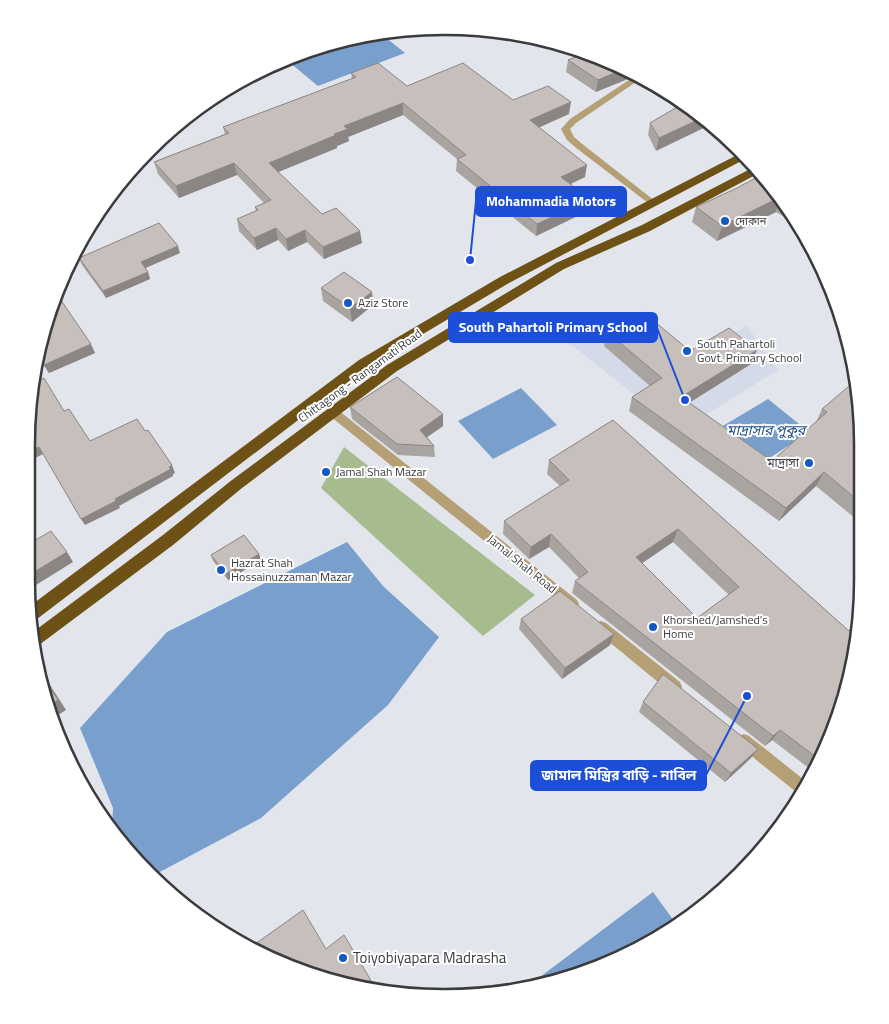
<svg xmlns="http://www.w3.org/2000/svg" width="889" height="1024" font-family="'Titillium Web','Noto Sans Bengali',sans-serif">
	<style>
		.built { fill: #d4dae7 }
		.green { fill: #a7bc8e }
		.water { fill: #799fcc }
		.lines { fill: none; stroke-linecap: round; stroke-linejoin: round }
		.minor { fill: #b59f75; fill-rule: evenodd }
		.highway { fill: #6d5115; fill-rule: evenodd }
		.wall { fill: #aaa4a1; fill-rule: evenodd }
		.shaded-wall { fill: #8b8683 }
		.building { fill: #c6bfbb; stroke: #8b8683; fill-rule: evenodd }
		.poi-dot { fill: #1358c3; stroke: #fff; stroke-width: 2 }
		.labels { text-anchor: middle; stroke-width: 4; stroke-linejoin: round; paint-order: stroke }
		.far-poi-label { font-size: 11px; fill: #3a3b3d; stroke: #fff; text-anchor: start }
		.poi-label { font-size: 12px; fill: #3a3b3d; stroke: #fff; text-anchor: start }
		.street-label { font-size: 12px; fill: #3a3b3d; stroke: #fff }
		.water-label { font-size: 14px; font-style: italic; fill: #1b4f87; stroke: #fff }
		.near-poi-label { font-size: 15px; fill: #3a3b3d; stroke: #fff; text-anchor: start }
		.rim { fill: none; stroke: #3a3b3d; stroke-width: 2.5 }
		.leader { fill: none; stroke: #1d4ed8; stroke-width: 2 }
		.callout-dot { fill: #1d4ed8; stroke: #fff; stroke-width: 2 }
		.callout { fill: #1d4ed8; stroke: #1d4ed8; stroke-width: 2 }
		.callout-label { font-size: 14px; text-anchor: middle; font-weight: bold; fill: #fff }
	</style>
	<rect width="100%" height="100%" fill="#e2e5ec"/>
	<path class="built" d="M598,315L670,369L747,326L778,370L680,431L559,335Z"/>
	<path class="green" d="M344,447L535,595L483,636L321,488Z"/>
	<path class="water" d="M379,32L405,53L318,86L289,62L353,39Z
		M521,388L557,425L493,459L458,421Z
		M768,399L809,432L762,463L721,427Z
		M347,542L383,586L439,637L388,705L261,818L156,874L129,853L112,828L113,808L80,728L167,632Z
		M653,892L677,925L653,942L579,976L528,986Z"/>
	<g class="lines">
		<path class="minor" d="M629,80L636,82L576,123L570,129L574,137L581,143L655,201V205L652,206L575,147L567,140L561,129L570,119Z
			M334,409L338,410L577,600L579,604L577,608L572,610L567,608L330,416L328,413Z
			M601,621L606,623L680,682L682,687L680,692L675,694L670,692L596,631L594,627L596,623Z
			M744,734L749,736L808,783L801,796L739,746L737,741L739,736Z"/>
		<path class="highway" d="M741,153L747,158L509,283L369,366L37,619L32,621L30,606L359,360L500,277Z
			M756,166L761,172L650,231L564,269L397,371L242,488L173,545L35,648L33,632L163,535L232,480L387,365L556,263L642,225Z"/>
	</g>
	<path class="wall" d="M581,51L630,70L596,92L566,72L568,60L584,53Z
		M351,73L407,86L513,100L569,114L539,127L585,177L570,184L588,211L536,236L456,171L457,159L403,115L348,137L349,141L337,146V148L278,172L322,214L362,243L324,259L307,242L288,251L278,240L257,250L239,231L237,219L256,211L255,207L264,203L237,175L179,198L158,174L154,162L225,134L223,127L352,79Z
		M684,103L656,151L648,135L650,123Z
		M763,174L800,226L776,212L717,241L692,222L696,207L737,188Z
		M180,253L145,268L148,272L150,279L106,298L82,265L79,258Z
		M321,288L372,292L373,305L352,322L323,301Z
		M49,310L95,353L49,373L38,357Z
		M843,320L845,331L839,328Z
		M607,332L751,364L689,403L772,461L816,422L822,409L862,417V524L816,486L779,521L629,411L632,397L650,386L604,346Z
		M350,407L443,414V426L427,437L434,446L435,457L398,455L352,419Z
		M613,420L849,631L831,739L814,772L772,740L765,746L572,593L575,581L579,578L549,547L529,559L503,534L504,521L560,486L547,474L549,460ZM673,542L729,595L697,618L642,563Z
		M259,554L261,560L228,580L213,561L211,555Z
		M521,619L614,634L610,645L562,679L519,629Z
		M643,702L751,758L725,782L639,712Z"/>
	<path class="shaded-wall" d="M626,68L638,75L596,92L598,80Z
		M571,102L569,114L529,132L530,120Z
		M403,103V115L348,137L349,141L337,146V148L271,175L269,163L334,134L344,126Z
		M704,117L712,124L656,151L659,138Z
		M234,163L237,175L179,198L176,186Z
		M587,165L585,177L560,189L561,177Z
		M780,197V199L776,212L717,241L722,226Z
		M590,199L588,211L536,236L537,224Z
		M276,228L278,240L257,250L254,238Z
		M305,230L307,242L288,251L286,239Z
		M360,231L362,243L324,259L323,247Z
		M178,246L180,253L143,269L141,262Z
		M71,261L75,271L62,279L70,262Z
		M148,272L150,279L106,298L103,291Z
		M372,292L373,305L352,322L350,308Z
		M91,344L95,353L49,373L44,365Z
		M757,350L751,364L676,411L681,397Z
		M443,414V426L420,442V430Z
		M39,447L43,454L29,461V452Z
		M172,465L175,473L173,474V476L119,506L120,508L85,525L81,519Z
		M824,472L816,486L779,521L786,508Z
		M678,529L673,542L632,570L636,557Z
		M551,534L549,547L529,559L531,547Z
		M67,552L73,562L28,590L26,577Z
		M259,554L261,560L228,580L226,574Z
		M614,634L610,645L562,679L565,668Z
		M38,669L43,674L66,710L52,719L48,707Z
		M780,730L772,740L765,746L773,736Z
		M758,749L751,758L725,782L731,773Z
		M373,984L376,990L375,991L367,990Z"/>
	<path class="building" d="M585,53L626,68L598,80L568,60Z
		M378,63L407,86L463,63L513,100L548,86L571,102L530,120L587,165L561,177L590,199L537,224L457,159L466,155L403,103L344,126L348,129L334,134L336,135L269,163L322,214L336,208L360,231L323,247L305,230L286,239L276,228L254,238L237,219L258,210L255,207L271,200L234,163L176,186L154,162L229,133L223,127L356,77L351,73Z
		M684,103L699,113L704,117L659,138L650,123Z
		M763,174L780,197L722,226L696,207L737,188Z
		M159,223L178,246L141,262L148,272L103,291L79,258Z
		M344,272L372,292L350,308L321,288Z
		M56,293L91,344L44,365L38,355L49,310Z
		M643,312L690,351L729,328L757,350L681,397L772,461L827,412L822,409L855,381L862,417V504L824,472L786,508L632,397L662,378L607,332Z
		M397,377L443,414L420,430L434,446L397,444L350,407Z
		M44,378L64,411L69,409L90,441L137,419L145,431L148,430L172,465L169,467L171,469L115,499L116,501L81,519L39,447L29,452L30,390L31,384Z
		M613,420L849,631L859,619L855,661L831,739L820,760L780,730L773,736L575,581L588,572L551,534L531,547L504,521L569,480L549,460ZM678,529L739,587L697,618L636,557Z
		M51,531L67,552L26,577L27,545Z
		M244,535L259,554L226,574L211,555Z
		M560,591L614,634L565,668L521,619Z
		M38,670L58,700L48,707L40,687Z
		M663,674L758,749L731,773L643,702Z
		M303,910L326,949L344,935L373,984L367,990H363L284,966L251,947Z"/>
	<g class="poi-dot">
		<circle cx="725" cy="221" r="5"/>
		<circle cx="348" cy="303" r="5"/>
		<circle cx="687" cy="351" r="5"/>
		<circle cx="809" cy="463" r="5"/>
		<circle cx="326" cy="472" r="5"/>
		<circle cx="221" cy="570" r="5"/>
		<circle cx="653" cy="627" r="5"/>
		<circle cx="343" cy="958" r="5"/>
	</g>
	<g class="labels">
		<g class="far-poi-label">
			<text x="735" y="225">দোকান</text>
		</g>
		<g class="poi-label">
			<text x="358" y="307">Aziz Store</text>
			<text x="697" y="348">South Pahartoli<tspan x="697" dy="14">Govt. Primary School</tspan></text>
			<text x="799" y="467" text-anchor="end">মাদ্রাসা</text>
			<text x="336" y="476">Jamal Shah Mazar</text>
			<text x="231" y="567">Hazrat Shah<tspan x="231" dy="14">Hossainuzzaman Mazar</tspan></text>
			<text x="663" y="624">Khorshed/Jamshed's<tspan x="663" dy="14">Home</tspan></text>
		</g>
		<g class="street-label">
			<text transform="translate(360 376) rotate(-36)" y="4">Chittagong - Rangamati Road</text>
			<text transform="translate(522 564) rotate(39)" y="4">Jamal Shah Road</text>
		</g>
		<g class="water-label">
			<text x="766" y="435">মাদ্রাসার পুকুর</text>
		</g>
		<g class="near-poi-label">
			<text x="353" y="963">Toiyobiyapara Madrasha</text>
		</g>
	</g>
	<path d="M0 0H889V1024H0ZM444 35H445A409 409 0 0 1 854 444V580A409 409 0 0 1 445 989H444A409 409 0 0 1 35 580V444A409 409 0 0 1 444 35Z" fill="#fff" fill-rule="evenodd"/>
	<path class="rim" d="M444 35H445A409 409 0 0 1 854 444V580A409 409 0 0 1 445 989H444A409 409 0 0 1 35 580V444A409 409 0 0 1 444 35Z"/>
	<path class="leader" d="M470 260L476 201M685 400L657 328M747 696L706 775"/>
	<g class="callout-dot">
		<circle cx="470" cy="260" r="5"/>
		<circle cx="685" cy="400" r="5"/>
		<circle cx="747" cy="696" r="5"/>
	</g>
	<g class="callout">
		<rect x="476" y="187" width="150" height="29" rx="5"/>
		<rect x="449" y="313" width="208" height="29" rx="5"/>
		<rect x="531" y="761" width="175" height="29" rx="5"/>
	</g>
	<g class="callout-label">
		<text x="551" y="206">Mohammadia Motors</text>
		<text x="553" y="332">South Pahartoli Primary School</text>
		<text x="619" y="780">জামাল মিস্ত্রির বাড়ি - নাবিল</text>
	</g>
</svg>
